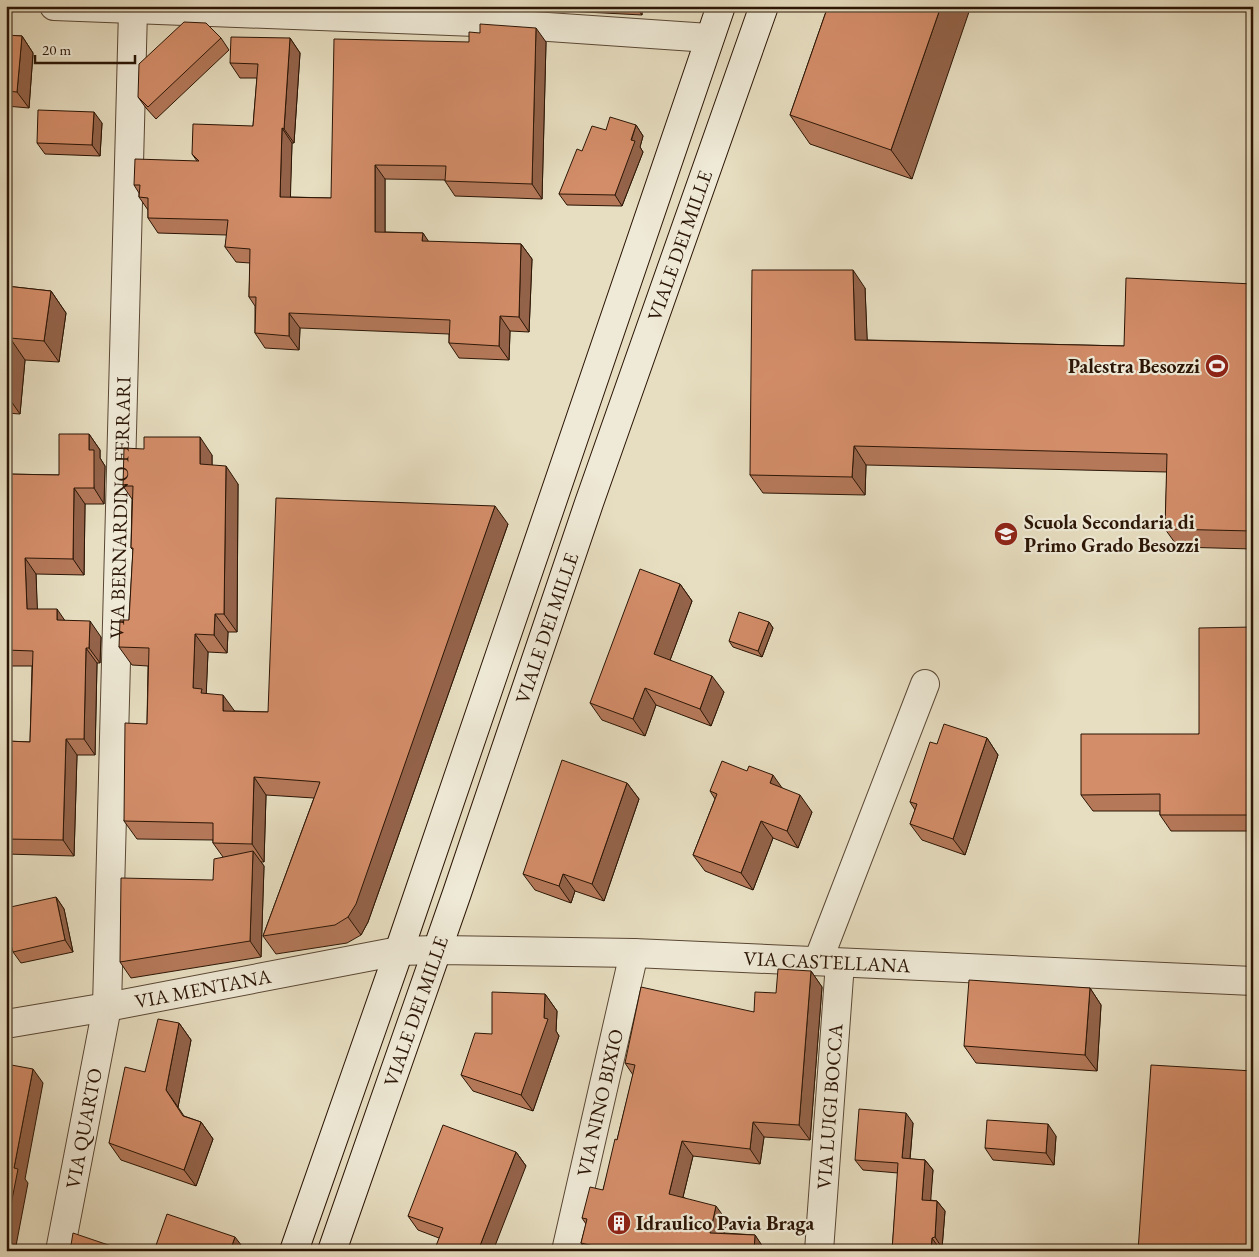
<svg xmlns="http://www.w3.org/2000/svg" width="1259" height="1257" font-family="'EB Garamond',serif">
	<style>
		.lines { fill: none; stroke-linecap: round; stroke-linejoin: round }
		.street-casing { stroke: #5a4734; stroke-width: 30 }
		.secondary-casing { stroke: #2b1505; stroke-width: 30 }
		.street { stroke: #efead7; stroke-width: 28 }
		.secondary { stroke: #efead7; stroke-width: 28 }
		.wall { fill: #b5795a; stroke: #2b1505 }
		.shaded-wall { fill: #94634a; stroke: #2b1505 }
		.building { fill: #d38d69; stroke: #2b1505 }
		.labels { text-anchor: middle; stroke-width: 4.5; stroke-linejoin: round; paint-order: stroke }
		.street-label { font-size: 20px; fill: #2b1505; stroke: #efead7 }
		.poi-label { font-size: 20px; font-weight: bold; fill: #2b1505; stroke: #efead7; text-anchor: start }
	</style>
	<rect width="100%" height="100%" fill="#e7dec1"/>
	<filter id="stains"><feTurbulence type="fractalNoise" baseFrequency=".004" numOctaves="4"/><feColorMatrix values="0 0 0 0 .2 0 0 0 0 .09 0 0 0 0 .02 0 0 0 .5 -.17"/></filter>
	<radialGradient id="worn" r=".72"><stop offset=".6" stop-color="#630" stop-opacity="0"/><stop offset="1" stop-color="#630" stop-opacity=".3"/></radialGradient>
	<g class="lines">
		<g class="street-casing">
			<g id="street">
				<path d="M54,6L476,22L709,38"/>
				<path d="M818,961L925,684"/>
				<path id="s1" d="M6,1024L107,1007L399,951L437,950L634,953L1253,981"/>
				<path id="s2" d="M60,1251L107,1007L133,10"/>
				<path id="s3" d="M566,1251L634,953"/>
				<path id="s4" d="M819,1251L840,963"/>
			</g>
		</g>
		<g class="secondary-casing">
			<g id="secondary">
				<path d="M294,1251L399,951L721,6"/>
				<path id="s5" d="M332,1251L457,893L589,503L764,6"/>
			</g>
		</g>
		<use href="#street" class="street"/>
		<use href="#secondary" class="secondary"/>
	</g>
	<path class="wall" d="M491,6H642V15L547,10V11L492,7Z
		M828,6L912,179L810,144L790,115Z
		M6,35L22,36L33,53L29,108L6,106Z
		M221,38L229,50L156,119L146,108L138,97Z
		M290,38L300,53L294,143H292L290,197L331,198L469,42H546L542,199L455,196L445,181V180L385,179V232L423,233L428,242L521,244L532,259L529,332L510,331L509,360L459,358L449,343V334L300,328L299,350L265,348L255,333V306L249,297L250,263L236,262L225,247L227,235L158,233L148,218V210L139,197V193L134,185L197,161L192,154L253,126L257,78H240L230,63Z
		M102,123L100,156L45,154L37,143Z
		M636,125L643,136L640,147L643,152L622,206L567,205L559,194L582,151L606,130Z
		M1253,284V549L1178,547L1165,529L1167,472L866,465L865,495L763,493L750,475L865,288L867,340L1124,346Z
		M6,286L51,291L66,313L59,362L25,360L20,414L6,413Z
		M89,434L100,450V458L105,466L104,504H85L84,575L36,574L37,609L101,637L100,663H97L95,755H77L74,856L6,854V741L30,742L32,666H6V474L59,475Z
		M212,455V465L238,484L237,632H228L227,653L208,652L206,694L235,711L268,712L508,524L368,922L361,935L347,943L276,954L263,936L314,798L266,795L264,862H261L264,866L261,957L131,978L120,962L213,880L223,857L213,843V840L137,839L124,821L147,724L148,666L132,665L119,647L129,620L133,550L131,548L132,499L123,486Z
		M680,584L692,601L670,660L724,692L711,726L656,705L645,736L602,720L590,703Z
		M769,622L773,628L762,657L733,647L729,641Z
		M1253,627V831H1171L1160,815V811H1093L1081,795L1199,734Z
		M987,738L998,755L965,855L922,840L910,824L915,810L910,802L937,744Z
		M627,783L639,799L604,901L575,891L571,903L535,890L523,874Z
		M782,788L812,812L798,848L773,838L753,890L705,871L693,855L715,799L710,791Z
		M56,897L64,909L73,952L21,963L13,952Z
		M811,971L822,987L810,1140L764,1137L760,1164L693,1156L683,1197L727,1221L724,1233L755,1235L765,1251H587L581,1243L586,1224L582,1218L603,1190L617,1140L633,1075L625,1063L754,1012L776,993Z
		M1090,988L1101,1005L1097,1071L976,1063L964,1046Z
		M545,994L557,1011L556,1031L559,1036L533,1111L473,1091L461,1075L492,1034Z
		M179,1023L191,1040L178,1107L184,1116L201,1122L213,1139L196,1186L121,1160L109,1143L145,1072Z
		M913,1123L910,1159L925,1160L933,1170L930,1200L937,1201L945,1211L942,1248H939V1251H892L898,1173L863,1170L855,1160Z
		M1056,1136L1054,1165L993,1160L985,1148Z
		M516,1152L526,1166L439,1238L418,1230L408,1216Z"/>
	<path class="shaded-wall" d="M635,6H642V15Z
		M941,6H971L912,179L891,150Z
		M536,28L546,42L542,199L532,184Z
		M22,36L33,53L29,108L17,92Z
		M290,38L300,53L294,143L284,129Z
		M94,112L102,123L100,156L92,145Z
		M636,125L643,136L640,147L643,152L622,206L615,195Z
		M282,128L292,143L290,212L280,197Z
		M375,165L385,179V246L375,232Z
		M423,233L433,248L422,241Z
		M521,244L532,259L529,332L519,317Z
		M853,270L865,288L868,359L855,340Z
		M51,291L66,313L59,362L44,341Z
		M289,313L300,328L299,350L289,336Z
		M500,316L510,331L509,360L499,346Z
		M10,338L25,360L20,414L6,394V380Z
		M89,434L100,450V458L105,466L104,504L94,488L89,450Z
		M200,437L212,455V482L200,464Z
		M854,446L866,465L865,495L852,477Z
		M226,466L238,484L237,632L224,614Z
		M74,488L85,504L84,575L73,559Z
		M495,506L508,524L368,922L361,935L348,917Z
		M25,558L36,574L38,624L27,609Z
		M680,584L692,601L666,671L654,654Z
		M57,609L68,625L57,620Z
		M215,614L228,632L227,653L214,635Z
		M90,621L101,637L100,663L89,648Z
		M769,622L773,628L762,657L758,651Z
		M195,634L208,652L206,700L193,688Z
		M86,648L97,663L95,755L84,739Z
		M712,676L724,692L711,726L700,709Z
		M645,688L656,705L645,736L633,719Z
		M223,695L236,713L223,711Z
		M987,738L998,755L965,855L953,839Z
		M66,739L77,755L74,856L63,840Z
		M773,775L785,792L770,783Z
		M254,777L266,795L264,862L252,844Z
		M627,783L639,799L604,901L592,884Z
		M800,795L812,812L798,848L787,831Z
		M761,821L773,838L753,890L741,873Z
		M253,851L264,866L261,957L250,941Z
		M563,874L575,891L571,903L559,886Z
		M56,897L64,909L73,952L65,940Z
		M811,971L822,987L810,1140L799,1125Z
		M1090,988L1101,1005L1097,1071L1085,1055Z
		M545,994L557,1011L556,1031L559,1036L533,1111L521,1095L544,1018Z
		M179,1023L191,1040L178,1107L166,1090Z
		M33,1069L43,1083L25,1179L28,1183L15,1251H6V1230L14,1168Z
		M906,1113L913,1123L909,1169L902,1158Z
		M201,1122L213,1139L196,1186L184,1170Z
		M753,1122L764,1137L760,1164L750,1149Z
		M1048,1124L1056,1136L1054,1165L1046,1153Z
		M682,1141L693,1156L680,1209L669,1194Z
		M516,1152L526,1166L493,1251H478Z
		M925,1160L933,1170L930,1210L922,1200Z
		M937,1201L945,1211L942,1248L935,1237Z
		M716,1206L727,1221L720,1248L710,1233Z
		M755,1235L765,1250V1251H754Z
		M235,1237L245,1250L244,1251H230Z
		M932,1238L939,1248V1251H931Z"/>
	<path class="building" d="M828,6H941L891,150L790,115Z
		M184,22L206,23L221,38L148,107L138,97L139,64Z
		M480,24L536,28L532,184L445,181L446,166L375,165V232L423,233L422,241L521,244L519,317L500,316L499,346L449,343L450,320L289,313V336L255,333L256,297H249L250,249L225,247L228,220L148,218V198L139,197L140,185H134L135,159L199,161L192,154L193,124L253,126L258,64L230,63L231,37L290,38L284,129L282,128L280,197L331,198L334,39L469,42V32L480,33Z
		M6,35L22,36L17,92L6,91Z
		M38,110L94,112L92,145L37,143Z
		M610,117L636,125L631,140L635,141L615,195L559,194L577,149L582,151L592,126L606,130Z
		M752,270H853L855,340L1124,346L1126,278L1253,284V531L1165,529L1167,454L854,446L852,477L750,475Z
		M6,286L51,291L44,341L10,338L6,380Z
		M59,434H89V450H94V488H74L73,559L25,558L27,609H57V620L90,621L89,648H86L84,739H66L63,840L6,839V741L30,742L33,651L6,650V474L59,475Z
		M144,437H200V464L226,466L224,614H215L214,635L195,634L193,688L202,689L201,693L223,695V711L268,712L276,498L495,506L356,904L348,917L335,925L263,936L320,782L254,777L252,844L213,843V823L124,821L125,723L147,724L149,648L119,647L120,620H129L133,548H131L133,486H123L124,448L144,449Z
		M640,569L680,584L654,654L712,676L700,709L645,688L633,719L590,703Z
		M739,612L769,622L758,651L729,641Z
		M1253,627V815H1160V794L1081,795V734H1199V628Z
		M944,724L987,738L953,839L910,824L917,804L910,802L930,742L937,744Z
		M562,760L627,783L592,884L563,874L559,886L523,874Z
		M722,761L747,771L749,766L773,775L770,783L800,795L787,831L761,821L741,873L693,855L717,794L710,791Z
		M253,851L250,941L120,962L121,878L213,880L214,859Z
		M56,897L65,940L13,952L6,926V908Z
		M778,969L811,971L799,1125L753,1122L750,1149L682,1141L669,1194L716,1206L710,1233L755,1235L754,1251H605L606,1249L581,1243L587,1219L582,1218L590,1187L603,1190L615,1139L617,1140L635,1065L625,1063L641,987L754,1012L755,992L776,993Z
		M969,980L1090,988L1085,1055L964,1046Z
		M492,992L545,994L544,1018L548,1019L521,1095L461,1075L475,1033L492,1034Z
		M158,1019L179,1023L166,1090L183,1116L201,1122L184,1170L109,1143L125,1067L145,1072Z
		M6,1064L33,1069L14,1168L18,1169L6,1230Z
		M1151,1065L1253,1071V1251H1138Z
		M859,1109L906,1113L902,1158L925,1160L922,1200L937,1201L935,1237L932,1238L931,1251H892L898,1163L855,1160Z
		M987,1120L1048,1124L1046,1153L985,1148Z
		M443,1125L516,1152L478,1251H434L443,1228L408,1216Z
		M167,1214L235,1237L230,1251H154Z
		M73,1233L126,1251H70Z
		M829,1248L863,1251H828Z"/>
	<defs>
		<g id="stadium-disc" transform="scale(1.25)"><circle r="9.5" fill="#8f2418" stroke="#efead7"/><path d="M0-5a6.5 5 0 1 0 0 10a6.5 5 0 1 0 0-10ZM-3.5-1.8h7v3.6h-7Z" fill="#fff"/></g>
		<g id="school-disc" transform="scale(1.25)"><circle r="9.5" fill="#8f2418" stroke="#efead7"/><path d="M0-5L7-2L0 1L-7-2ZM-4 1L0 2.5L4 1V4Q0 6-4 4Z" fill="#fff"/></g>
		<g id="building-disc" transform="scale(1.25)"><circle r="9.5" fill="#8f2418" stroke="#efead7"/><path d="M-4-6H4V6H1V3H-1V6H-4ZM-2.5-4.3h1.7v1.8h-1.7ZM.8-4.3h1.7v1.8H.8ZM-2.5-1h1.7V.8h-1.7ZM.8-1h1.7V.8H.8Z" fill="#fff"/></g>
	</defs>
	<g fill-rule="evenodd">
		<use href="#stadium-disc" x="1217" y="366"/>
		<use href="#school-disc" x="1006" y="534"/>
		<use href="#building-disc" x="619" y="1223"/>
	</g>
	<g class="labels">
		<g class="street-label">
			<text dy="7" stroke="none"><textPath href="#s5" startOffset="1064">VIALE DEI MILLE</textPath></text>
			<text dy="7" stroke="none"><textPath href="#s2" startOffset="748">VIA BERNARDINO FERRARI</textPath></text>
			<text dy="7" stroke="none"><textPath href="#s5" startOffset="659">VIALE DEI MILLE</textPath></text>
			<text dy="7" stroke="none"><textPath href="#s1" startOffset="828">VIA CASTELLANA</textPath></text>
			<text dy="7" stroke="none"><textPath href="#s1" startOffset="200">VIA MENTANA</textPath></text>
			<text dy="7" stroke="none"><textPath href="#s5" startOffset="254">VIALE DEI MILLE</textPath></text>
			<text dy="7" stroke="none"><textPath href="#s3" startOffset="152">VIA NINO BIXIO</textPath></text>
			<text dy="7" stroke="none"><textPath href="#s4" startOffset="145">VIA LUIGI BOCCA</textPath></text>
			<text dy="7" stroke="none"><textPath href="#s2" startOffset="125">VIA QUARTO</textPath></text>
		</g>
		<g class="poi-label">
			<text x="1200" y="373" text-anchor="end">Palestra Besozzi</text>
			<text x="1024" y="529">Scuola Secondaria di<tspan x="1024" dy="23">Primo Grado Besozzi</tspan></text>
			<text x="636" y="1230">Idraulico Pavia Braga</text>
		</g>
	</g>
	<rect width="1259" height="1257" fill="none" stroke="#e7dec1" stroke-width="25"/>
	<rect x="8" y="8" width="1244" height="1242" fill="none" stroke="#2b1505" stroke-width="2.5"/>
	<rect x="12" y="12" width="1234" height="1232" fill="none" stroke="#2b1505"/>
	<path d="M35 55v8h100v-8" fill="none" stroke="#2b1505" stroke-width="2.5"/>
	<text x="42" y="55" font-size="15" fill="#2b1505" stroke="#efead7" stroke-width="4" paint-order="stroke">20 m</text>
	<rect width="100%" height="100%" filter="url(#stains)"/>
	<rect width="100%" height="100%" fill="url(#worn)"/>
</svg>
